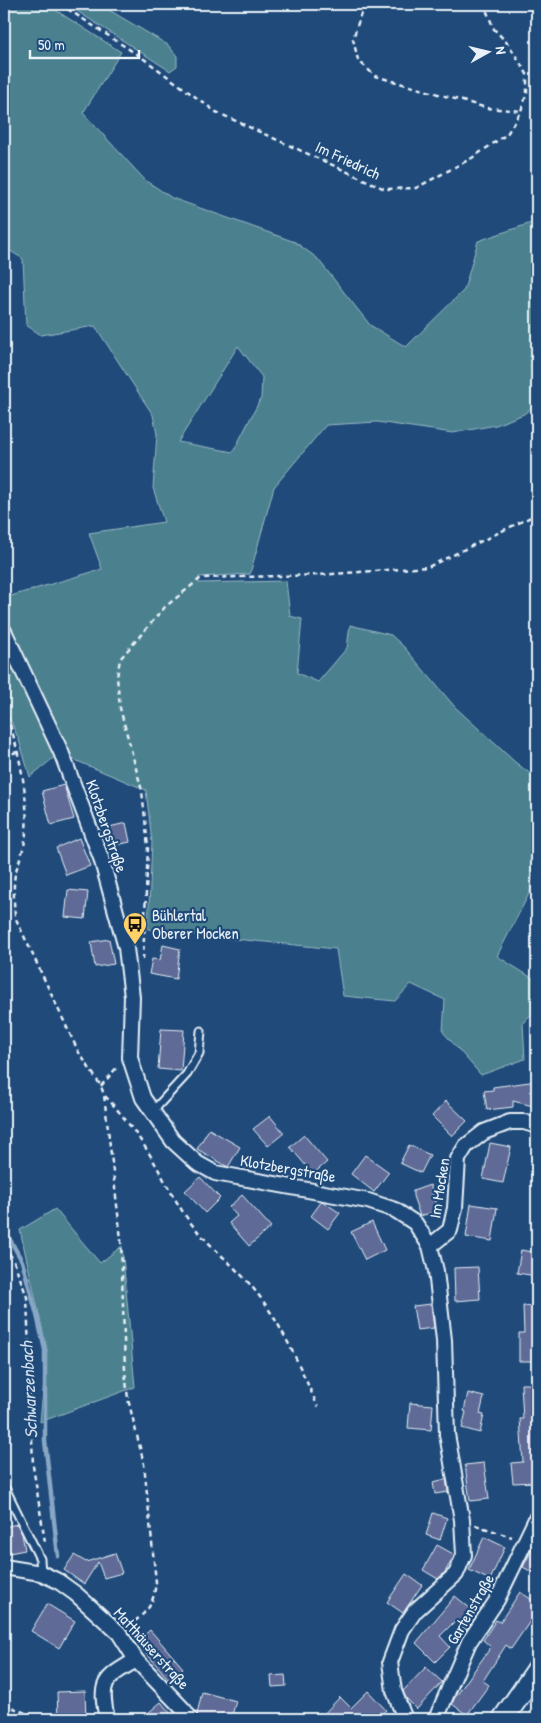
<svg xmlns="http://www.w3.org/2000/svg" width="541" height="1723" font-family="'Patrick Hand',sans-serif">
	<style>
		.green { fill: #4b818f; stroke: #9ab9c4; fill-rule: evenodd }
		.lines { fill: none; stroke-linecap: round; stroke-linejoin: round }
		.stream { stroke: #87a7c5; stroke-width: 4.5 }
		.building { fill: #5e6b96; stroke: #e8f1f8 }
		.service-casing { stroke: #e8f1f8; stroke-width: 11 }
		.minor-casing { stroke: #e8f1f8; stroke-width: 18 }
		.secondary-casing { stroke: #e8f1f8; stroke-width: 24 }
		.path { stroke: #e8f1f8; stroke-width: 2.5; stroke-dasharray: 5 4; stroke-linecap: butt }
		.service { stroke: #1f4a7a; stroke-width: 7 }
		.minor { stroke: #1f4a7a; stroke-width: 14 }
		.secondary { stroke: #1f4a7a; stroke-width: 20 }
		.labels { text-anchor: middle; stroke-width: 4.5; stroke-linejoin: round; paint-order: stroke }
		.street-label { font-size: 16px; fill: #e8f1f8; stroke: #1f4a7a }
		.poi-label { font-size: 16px; fill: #e8f1f8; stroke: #1f4a7a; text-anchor: start }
		.water-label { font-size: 18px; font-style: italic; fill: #d0deeb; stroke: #1f4a7a }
	</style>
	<rect width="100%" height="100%" fill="#1f4a7a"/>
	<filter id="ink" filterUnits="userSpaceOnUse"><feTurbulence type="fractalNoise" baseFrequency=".02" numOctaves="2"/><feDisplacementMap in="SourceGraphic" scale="10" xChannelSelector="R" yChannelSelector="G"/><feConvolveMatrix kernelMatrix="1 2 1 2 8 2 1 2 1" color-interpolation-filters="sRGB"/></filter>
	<g filter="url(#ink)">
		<path class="green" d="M4,4H46L121,52L83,113L145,180L172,198L295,242L317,258L370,325L406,347L464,290L478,241L537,221V403L524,414L496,425L453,433L377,422L326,425L274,487L250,574L199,577V583L286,581L290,616L302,619L297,673L318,682L347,648L350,625L391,635L404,647L455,707L515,762L537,779V846L530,892L497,956L537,981V1008L523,1023L525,1059L481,1075L443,1032L445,1000L411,984L395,1001L343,996L336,949L204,936L148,929L152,842L146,790L70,758L13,632L4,618V598L102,569L89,533L164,522L153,488L157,434L153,415L95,326L41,335L26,325L23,259L4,247ZM238,346L262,377L261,398L233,452L178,442Z
			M66,4H99L168,45L177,56V66L170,71Z
			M4,647L57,755L30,777L19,740L4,706Z
			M55,1209L100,1263L122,1246L135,1387L40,1422L47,1350L20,1230Z"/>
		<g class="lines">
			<path class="stream" d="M4,1229L22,1261L37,1315L45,1350V1441L58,1556"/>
		</g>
		<path class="building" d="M64,785L74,819L51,825L42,791Z
			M126,823L130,842L112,846L109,827Z
			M79,838L90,866L66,875L56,848Z
			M68,890L88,892L85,919L65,917Z
			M109,939L114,964L95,967L91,942Z
			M163,945L180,949L176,979L149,974L152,959L160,960Z
			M161,1029L184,1030L181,1071L158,1069Z
			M537,1081V1107L513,1101V1107L487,1110L484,1091L493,1090V1087Z
			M446,1101L467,1121L452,1136L432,1116Z
			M270,1116L284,1133L268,1146L253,1129Z
			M209,1129L240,1147L228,1167L197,1149Z
			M304,1135L327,1162L313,1174L290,1147Z
			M490,1143L511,1147L503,1183L483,1179Z
			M409,1145L430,1155L421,1173L400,1163Z
			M365,1155L389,1172L374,1192L351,1174Z
			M200,1177L220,1198L205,1213L185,1191Z
			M430,1185L438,1211L420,1216L413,1196V1191Z
			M242,1195L271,1227L249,1246L229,1223L237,1216L229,1207Z
			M322,1201L340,1213L328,1229L311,1216Z
			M471,1204L497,1208L492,1241L466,1237Z
			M372,1222L385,1250L365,1260L351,1232Z
			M521,1250L537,1253V1276L517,1273Z
			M478,1267L480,1299L455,1301L454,1268Z
			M431,1304L434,1328L417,1330L413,1306Z
			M523,1306L537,1307V1361H519V1333H524Z
			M521,1384H537V1441H535L537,1482L513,1483L511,1463L523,1462L520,1419H523Z
			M468,1393L484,1397L480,1414L484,1415L480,1433L462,1428L466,1412L464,1411Z
			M410,1403L433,1405L431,1430L408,1428Z
			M484,1463L489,1499L470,1501L465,1465Z
			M446,1479L448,1492L435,1494L433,1482Z
			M433,1513L447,1518L440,1540L426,1535Z
			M17,1524L22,1534L25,1550L4,1554V1527Z
			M484,1537L505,1547L490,1580L469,1570Z
			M537,1540V1575L523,1567Z
			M437,1545L455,1555L445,1572L438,1579L423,1570Z
			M115,1553L122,1573L104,1578L98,1562L84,1584L64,1570L74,1555L86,1562Z
			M406,1574L422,1585L403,1613L387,1602Z
			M520,1592L537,1603V1611L511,1649L506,1645L483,1681L489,1685L467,1715L452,1704L454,1699L491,1647L483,1640L496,1620L500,1622Z
			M455,1596L477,1614L466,1630L455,1621L440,1636L450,1647L435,1662L416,1643Z
			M47,1604L75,1621L59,1648L31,1631Z
			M150,1630L183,1668L169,1680L137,1642Z
			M426,1667L442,1682L417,1709L406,1698L403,1691Z
			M285,1675L286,1686L272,1687L271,1676Z
			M85,1691L86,1719H58L57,1692Z
			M368,1691L386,1710L376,1719H319L340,1697L351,1708Z
			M202,1692L236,1701L231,1719H199L197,1714Z
			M161,1702L175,1719H141Z"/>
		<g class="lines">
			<g class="service-casing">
				<path id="service" d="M152,1112L187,1074L199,1053L201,1031
					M4,1486L40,1559L41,1573"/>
			</g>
			<g class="minor-casing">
				<path id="minor" d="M4,631L61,752L101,858L126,948L132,997L130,1058L143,1098L173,1141L197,1163L215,1173L368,1201L395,1210L415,1223L430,1246L436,1271L444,1340L447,1434L462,1520L464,1555L456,1574L415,1611L402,1630L390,1662L394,1691L405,1719
					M430,1246L450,1230L455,1208L458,1159L466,1146L484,1132L510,1122H524L537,1126
					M4,1567L41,1573L58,1581L76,1594L119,1633L136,1660L184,1710L190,1719
					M107,1719C99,1681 104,1679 136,1660
					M436,1719L469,1642L497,1600L537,1517"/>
			</g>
			<g class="secondary-casing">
				<path id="secondary" d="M503,1719L537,1670"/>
			</g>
			<path class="path" d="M60,4L144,59L216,112L385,189L416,188L472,158L507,134L521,111L527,93V74L509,45L494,29L487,12L489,4
				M364,4L353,39L358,60L375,76L487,108L521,111
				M4,708C18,743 31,803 25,841C23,852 18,863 15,874C13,888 14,902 15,917L78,1051L101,1086L104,1095L121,1239L125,1371L128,1399L144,1464L156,1582C153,1606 149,1610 130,1625
				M4,756L17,752
				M143,960L148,847L142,791L120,708L117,677L120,659L165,607L201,578L319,575L428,567L537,514
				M101,1086L118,1066
				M105,1096C121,1113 134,1130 147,1150C160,1171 171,1194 185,1215C202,1240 227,1259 247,1281C280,1318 298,1363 318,1407
				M4,1246L13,1259L27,1297L33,1466L45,1542
				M475,1525L512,1537
				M4,1704L40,1719"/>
			<use href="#service" class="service"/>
			<use href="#minor" class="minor"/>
			<use href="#secondary" class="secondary"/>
		</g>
	</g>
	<defs>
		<g id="bus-pin" transform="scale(1.25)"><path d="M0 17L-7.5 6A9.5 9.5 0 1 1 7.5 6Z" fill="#ffd166" stroke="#1f4a7a"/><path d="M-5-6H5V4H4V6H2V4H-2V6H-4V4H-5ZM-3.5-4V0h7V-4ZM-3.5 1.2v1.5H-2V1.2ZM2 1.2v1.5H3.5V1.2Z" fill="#111"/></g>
	</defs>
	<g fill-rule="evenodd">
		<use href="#bus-pin" x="135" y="924"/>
	</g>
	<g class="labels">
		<g class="street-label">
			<text transform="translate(348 160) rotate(25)" y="6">Im Friedrich</text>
			<text transform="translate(107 826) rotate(71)" y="6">Klotzbergstraße</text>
			<text transform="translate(288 1168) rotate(10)" y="6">Klotzbergstraße</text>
			<text transform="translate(439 1188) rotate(-81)" y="6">Im Mocken</text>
			<text transform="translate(470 1609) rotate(-60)" y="6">Gartenstraße</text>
			<text transform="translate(152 1648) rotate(48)" y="6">Matthäuserstraße</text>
		</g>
		<g class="poi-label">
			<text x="152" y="921">Bühlertal<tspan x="152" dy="18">Oberer Mocken</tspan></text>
		</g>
		<g class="water-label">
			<text transform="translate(29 1390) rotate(-93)" y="6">Schwarzenbach</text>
		</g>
	</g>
	<rect width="541" height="1723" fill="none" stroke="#1f4a7a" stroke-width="20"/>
	<rect x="10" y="10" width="521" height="1703" fill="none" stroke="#e8f1f8" stroke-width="2" filter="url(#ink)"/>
	<g transform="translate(488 52) rotate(82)" stroke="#1f4a7a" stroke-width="4" paint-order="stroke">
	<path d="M0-4L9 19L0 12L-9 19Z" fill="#e8f1f8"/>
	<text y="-8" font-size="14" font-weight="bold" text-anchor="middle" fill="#e8f1f8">N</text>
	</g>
	<path d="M30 50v8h109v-8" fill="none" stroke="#e8f1f8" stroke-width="2.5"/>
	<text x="38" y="50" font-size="15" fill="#e8f1f8" stroke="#1f4a7a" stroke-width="4" paint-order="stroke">50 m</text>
</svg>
